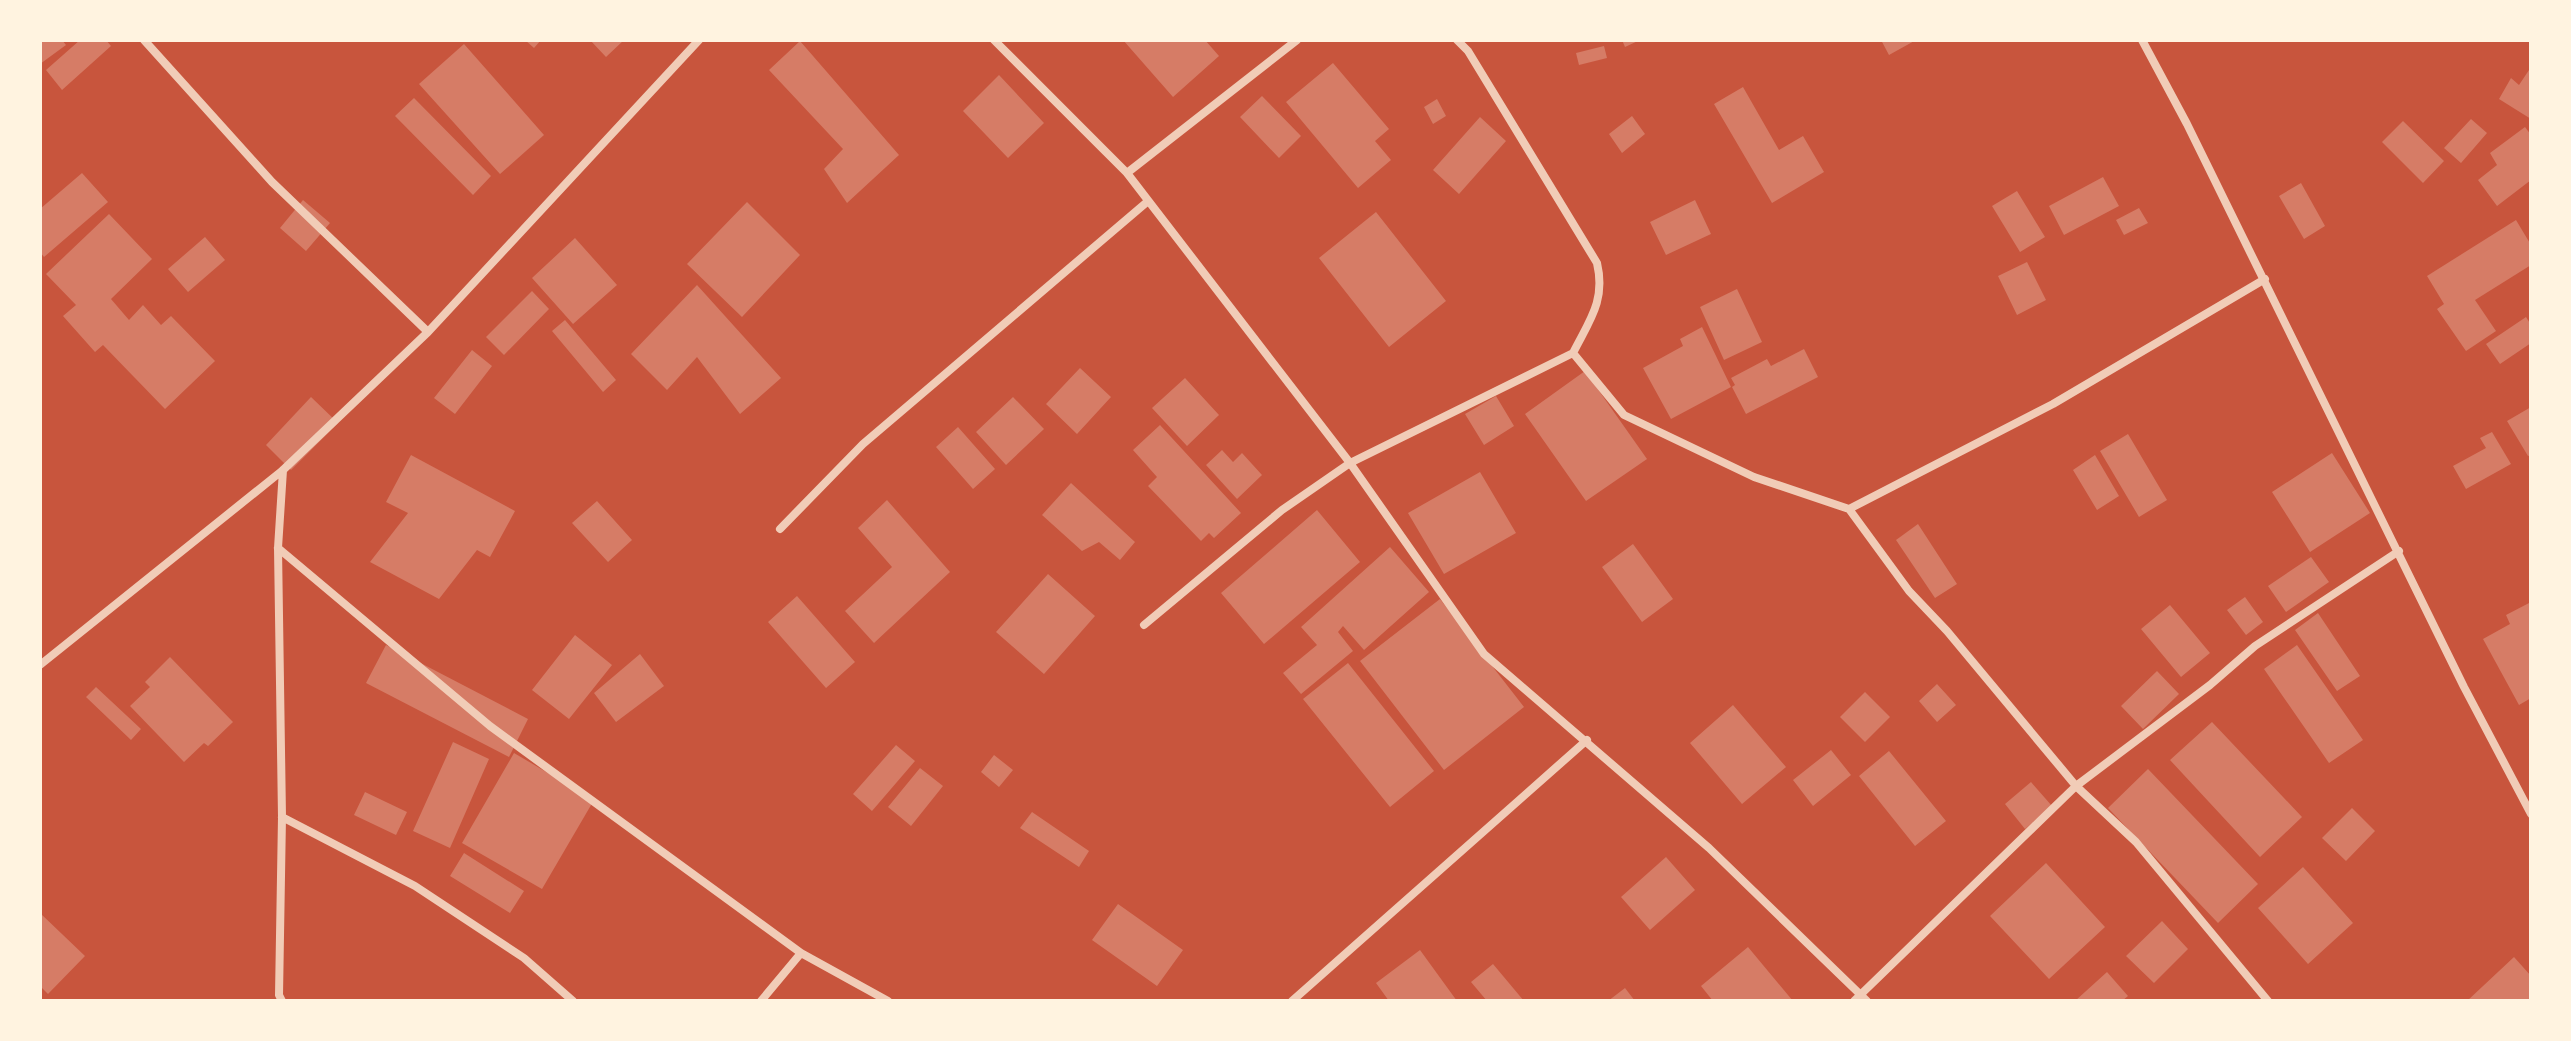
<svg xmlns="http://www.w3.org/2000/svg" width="2571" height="1041" font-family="Barlow,sans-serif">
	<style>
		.building { fill: #d67c66 }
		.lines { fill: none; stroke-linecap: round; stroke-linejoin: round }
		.minor { stroke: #f1ccb7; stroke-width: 8 }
	</style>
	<rect width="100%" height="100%" fill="#c8553d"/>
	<path class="building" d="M40,40H62L66,45L40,64Z
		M80,40H106L111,46L62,90L46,70Z
		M525,40H541L534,48Z
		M590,40H624L606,57Z
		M1123,40H1205L1219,56L1173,97Z
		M1622,40H1640L1625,47Z
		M1881,40H1916L1889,55Z
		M800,41L899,155L847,203L824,169L843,149L769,70Z
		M464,44L544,135L500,174L419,84Z
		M1604,46L1607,58L1579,65L1576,53Z
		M1333,63L1389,129L1375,141L1391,160L1358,188L1286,102Z
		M2531,67V119L2499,99L2511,78L2519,85Z
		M999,75L1044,123L1008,158L963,111Z
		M1743,87L1779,150L1803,136L1824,172L1772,203L1714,104Z
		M1262,96L1301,136L1279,158L1240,117Z
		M414,98L491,176L473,195L395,116Z
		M1437,99L1446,116L1433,124L1424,107Z
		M1632,116L1645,134L1622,153L1609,134Z
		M1480,117L1506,141L1459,194L1433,170Z
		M2471,119L2487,133L2461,163L2444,148Z
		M2403,121L2444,161L2423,183L2382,142Z
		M2525,127L2531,135V180L2497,206L2478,180L2497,165L2490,153Z
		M82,173L108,202L44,257L40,252V209Z
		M2103,177L2119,206L2064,235L2049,206Z
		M2301,183L2325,226L2304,239L2279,196Z
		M2017,191L2045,237L2020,252L1992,206Z
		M303,200L330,223L306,251L280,228Z
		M1695,200L1711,234L1666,255L1650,222Z
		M747,202L800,255L742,317L687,264Z
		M2139,208L2148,223L2124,235L2116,220Z
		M1376,212L1446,301L1389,347L1319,258Z
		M109,214L152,259L111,299L129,320L143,305L161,325L171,316L215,361L165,409L103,345L95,352L63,316L76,305L46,274Z
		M2516,220L2531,245V265L2475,300L2496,331L2466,351L2437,309L2444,304L2427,276Z
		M205,237L225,260L188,292L168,269Z
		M575,238L617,285L573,324L532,278Z
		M2027,262L2046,300L2017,315L1998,276Z
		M697,285L781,378L740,414L697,357L667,390L631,354Z
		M1737,289L1762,342L1724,360L1700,307Z
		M532,291L549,309L504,355L486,337Z
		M2526,317L2531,325V343L2500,364L2486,344Z
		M565,320L616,380L603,392L552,331Z
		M1702,327L1731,387L1671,419L1643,368L1683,346L1680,339Z
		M1804,349L1818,377L1746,414L1732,387L1735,385L1731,378L1767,359L1771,366Z
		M472,350L492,366L455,414L434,398Z
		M1080,368L1111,397L1077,434L1046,404Z
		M1585,371L1647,459L1586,501L1525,414Z
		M1185,378L1219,415L1187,446L1152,408Z
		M1496,396L1514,426L1484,445L1465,414Z
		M311,397L338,423L291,470L266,445Z
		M1013,397L1044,429L1006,465L976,432Z
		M2531,407V455L2528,456L2507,421Z
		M1160,425L1241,513L1214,538L1209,533L1201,541L1148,486L1157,477L1133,450Z
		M958,427L995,469L973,489L936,447Z
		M2492,432L2511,464L2466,489L2453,466L2486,448L2480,438Z
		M2128,434L2167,500L2139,517L2100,451Z
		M1222,450L1233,462L1242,453L1262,475L1237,499L1206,465Z
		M2332,453L2370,513L2310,552L2272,492Z
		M411,455L515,511L490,557L477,550L439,599L370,562L408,513L386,502Z
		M2095,455L2119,496L2097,510L2073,470Z
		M1480,472L1516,533L1444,574L1408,513Z
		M1071,483L1135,542L1120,560L1099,542L1082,551L1042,515Z
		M887,500L950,572L874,643L845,611L892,567L858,528Z
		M597,501L632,540L608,562L572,523Z
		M1317,510L1360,562L1264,644L1221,593Z
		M1918,524L1957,584L1935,598L1896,540Z
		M1633,544L1673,599L1642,622L1602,567Z
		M1390,547L1429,592L1364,650L1343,626L1338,632L1353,651L1301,694L1283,673L1317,645L1301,627Z
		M2311,557L2329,582L2286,612L2268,586Z
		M1048,574L1095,616L1044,674L996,632Z
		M797,596L855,662L826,688L768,622Z
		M2245,597L2263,622L2246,635L2227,610Z
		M1440,599L1524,707L1444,770L1360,661Z
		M2531,602V698L2519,705L2483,639L2510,624L2506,615Z
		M2170,605L2210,653L2181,677L2141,629Z
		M2318,613L2360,676L2337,691L2295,630Z
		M575,635L612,665L569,719L532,690Z
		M386,645L528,719L509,757L366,683Z
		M2297,645L2363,740L2329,763L2264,669Z
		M640,654L664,686L616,722L594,693Z
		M170,657L233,722L208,746L204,743L184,762L130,706L150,687L145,682Z
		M1348,663L1434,771L1390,807L1303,699Z
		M2157,671L2179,694L2143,729L2121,706Z
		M1937,684L1956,705L1937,722L1919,701Z
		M96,687L141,729L131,740L86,697Z
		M1865,692L1890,717L1865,742L1840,717Z
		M1733,705L1786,767L1742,804L1690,743Z
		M2212,722L2302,817L2260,857L2170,760Z
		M453,742L489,759L450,848L413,831Z
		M896,745L915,761L872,811L853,794Z
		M1831,750L1851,775L1813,806L1793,780Z
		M1889,751L1946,821L1915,846L1859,776Z
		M514,753L594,800L542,889L462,843Z
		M994,755L1013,770L999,787L981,772Z
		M920,768L943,786L911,826L888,807Z
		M2148,769L2258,884L2218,923L2108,808Z
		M2031,782L2052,806L2025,829L2005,804Z
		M365,792L407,812L396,835L354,815Z
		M2352,808L2375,831L2346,861L2322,838Z
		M1032,812L1089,851L1079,867L1020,828Z
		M464,853L524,891L510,913L450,876Z
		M1666,857L1695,890L1650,930L1621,897Z
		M2046,863L2105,927L2049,979L1990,916Z
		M2303,867L2353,923L2308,964L2258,908Z
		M1118,904L1183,950L1157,986L1092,940Z
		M40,913L85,956L48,994L40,986Z
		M2162,921L2188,949L2154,983L2126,956Z
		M1748,947L1793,1001H1713L1701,986Z
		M1420,950L1457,1001H1389L1376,983Z
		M2514,957L2531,976V1001H2467Z
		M1493,964L1524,1001H1487L1471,982Z
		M2107,972L2128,996L2122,1001H2075Z
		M1625,988L1635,1001H1608Z"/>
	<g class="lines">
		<path class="minor" d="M144,40L272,182L428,332
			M994,40L1127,173L1350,463L1573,353L1624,415L1754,477L1849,509L1909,591L1947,631L2076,786L2136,842L2268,1001
			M1457,40L1468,51L1597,263C1606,301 1589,321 1573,353
			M2142,40L2187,124L2464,687L2531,814
			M1127,173L1297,40
			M1849,509L2053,404L2265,279
			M780,529L863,444L1147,202
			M278,548L490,726L801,953L888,1001
			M1144,625L1282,510L1350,463L1484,654L1709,848L1867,1001
			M40,665L283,470L428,332L699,40
			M282,817L415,886L524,958L573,1001
			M282,1001L279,995L282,817L278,548L283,470
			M761,1001L801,953
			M1292,1001L1587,740
			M1854,1001L2076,786L2210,685L2255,646L2399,551"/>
	</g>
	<rect width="2571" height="1041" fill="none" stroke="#fff3e0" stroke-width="84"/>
</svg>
